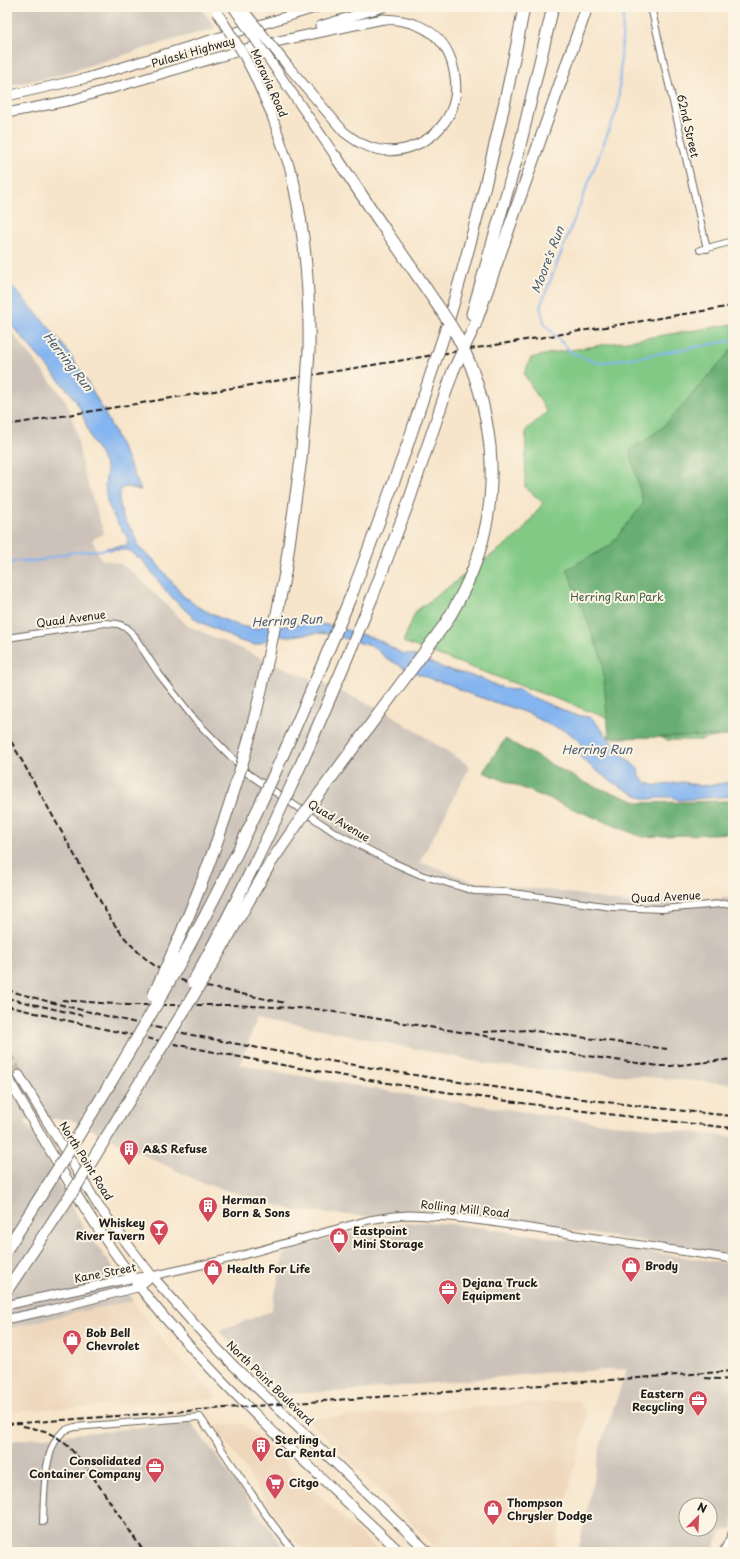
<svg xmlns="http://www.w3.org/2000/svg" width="740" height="1559" font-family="'Playpen Sans',sans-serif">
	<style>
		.built { fill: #eed7bb }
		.industrial { fill: #ccc2b9; fill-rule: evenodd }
		.green { fill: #81c985; stroke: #4e7250 }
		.forest { fill: #68ad72; stroke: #426447 }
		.water { fill: #85b5f0; stroke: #506886 }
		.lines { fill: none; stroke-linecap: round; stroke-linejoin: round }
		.stream { stroke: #85b5f0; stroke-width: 2 }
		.primary-tunnel { stroke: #cbbda8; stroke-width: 9; stroke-dasharray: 9 4.5; stroke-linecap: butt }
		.minor-casing { stroke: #696259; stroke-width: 8 }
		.tertiary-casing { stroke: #696259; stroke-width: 9 }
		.secondary-casing { stroke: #696259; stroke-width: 10 }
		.primary-casing { stroke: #696259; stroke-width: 11 }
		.motorway-casing { stroke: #696259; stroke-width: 13 }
		.minor { stroke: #fff; stroke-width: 6 }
		.tertiary { stroke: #fff; stroke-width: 7 }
		.secondary { stroke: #fff; stroke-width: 8 }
		.primary { stroke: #fff; stroke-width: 9 }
		.motorway { stroke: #fff; stroke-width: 11 }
		.rail { stroke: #1c1c1c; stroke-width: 2; stroke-dasharray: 6 3; stroke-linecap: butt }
		.primary-bridge-casing { stroke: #696259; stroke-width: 11; stroke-linecap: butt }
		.motorway-bridge-casing { stroke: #696259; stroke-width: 13; stroke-linecap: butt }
		.primary-bridge { stroke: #fff; stroke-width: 9 }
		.motorway-bridge { stroke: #fff; stroke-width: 11 }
		.labels { text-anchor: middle; stroke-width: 4; stroke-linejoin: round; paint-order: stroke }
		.street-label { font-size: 11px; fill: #1c1c1c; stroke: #fcf5e5 }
		.park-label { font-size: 11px; fill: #3f5941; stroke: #fcf5e5 }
		.poi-label { font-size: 11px; font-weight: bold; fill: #1c1c1c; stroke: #fcf5e5; text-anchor: start }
		.water-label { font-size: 12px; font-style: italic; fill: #465971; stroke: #fcf5e5 }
	</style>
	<rect width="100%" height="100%" fill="#fcf5e5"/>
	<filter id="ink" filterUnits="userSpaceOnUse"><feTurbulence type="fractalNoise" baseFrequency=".025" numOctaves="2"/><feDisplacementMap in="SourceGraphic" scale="8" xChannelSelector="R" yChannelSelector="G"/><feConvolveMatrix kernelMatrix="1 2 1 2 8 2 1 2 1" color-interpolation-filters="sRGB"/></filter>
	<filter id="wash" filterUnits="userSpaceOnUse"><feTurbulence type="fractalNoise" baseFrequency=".012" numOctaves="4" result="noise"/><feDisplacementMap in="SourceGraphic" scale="16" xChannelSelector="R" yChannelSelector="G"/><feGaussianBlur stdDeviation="0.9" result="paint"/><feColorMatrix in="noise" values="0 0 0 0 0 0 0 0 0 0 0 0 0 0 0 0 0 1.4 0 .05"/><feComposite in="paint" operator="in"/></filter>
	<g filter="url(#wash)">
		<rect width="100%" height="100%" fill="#f7e5cb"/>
		<path class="built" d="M133,1301L168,1347L219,1398L7,1412V1329L73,1313Z
			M578,1400L587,1415L554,1552H440L308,1419Z
			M244,1424L379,1552H305L284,1528L215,1425Z"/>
		<path class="industrial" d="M7,7H200L216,28L179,38L52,77L7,86Z
			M7,326L66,401L76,430L83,470L104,533L92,540L101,559L121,564L135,574L188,626L385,711L470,766L420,862L475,882L564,892L628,903L696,901L733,897V1084L493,1065L258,1016L240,1065L415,1096L595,1122L733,1137V1255L456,1213L415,1211L397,1212L372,1217L293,1210L202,1183L70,1119H24L84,1228L117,1273L133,1301L73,1313L7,1329Z
			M425,1222L463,1225L733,1264V1529L722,1531L711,1552H578L600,1447L627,1369L543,1373L348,1391L281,1394L219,1331L271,1311L285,1250L381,1225ZM686,1505H710V1529H686Z
			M191,1422L287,1552H7V1441Z"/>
		<path class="green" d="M733,324V734L700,740H667L403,642L416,611L520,534L543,503L525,487L526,430L547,412L524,374L531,358L552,353Z"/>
		<path class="forest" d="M733,348V736L609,738L602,659L567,569L610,546L643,504L630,451L663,427Z
			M505,739L585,783L641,803L725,801L733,800V833L642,837L483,772Z"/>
		<path class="water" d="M7,281C23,299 41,317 56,336C92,382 117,436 141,490L127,487L121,488L119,498L122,516L133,532L139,548L154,560L184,597L190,600L196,606L220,618L240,626L256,629L265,625L272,627L295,625L307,622L333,626L377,639L401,653L413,655L446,669L483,679L497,686L512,690L519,689L527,695L574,715L588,717L593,719L620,752L639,770L638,774L645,782L656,786L682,782L701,786L733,782V796L679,800C666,793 657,800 646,799C642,798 638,795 634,794C614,784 597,772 581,758V743L568,732L549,725L530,714L467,693L449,684L437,681L408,670L386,658L374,647L330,634L317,633L291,636H272L263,642L255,645L240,641L196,620L169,595L143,561L128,550H110L106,548L128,545L127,536L117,523L107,502L105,484L107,470L100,454L92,441L80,408L72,395L7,320Z"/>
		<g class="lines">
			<path class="stream" d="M624,7L618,107L540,307L545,325L572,353L598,363L640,357L729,341L733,342
				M7,565L15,561H37L68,553L112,549"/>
		</g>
	</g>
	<g filter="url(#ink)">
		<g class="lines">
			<path class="primary-tunnel" d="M7,1054L19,1075"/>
			<g class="minor-casing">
				<path id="minor" d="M651,7L707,249
					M700,250L733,241
					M7,638L105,623L118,624L127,628L132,633L159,674L195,720L247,773L334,832L394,863L421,875L474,891L506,892L611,907L662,909L733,903
					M43,1522C44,1498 43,1447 63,1432C66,1429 71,1428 75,1427L200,1417L266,1515L294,1552"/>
			</g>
			<g class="tertiary-casing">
				<path id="tertiary" d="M152,1276L232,1258L369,1220L394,1216L409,1215L450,1217L491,1222L733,1259
					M723,1552L733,1532"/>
			</g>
			<g class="secondary-casing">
				<path id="secondary" d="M7,1305L132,1278L152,1276
					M7,1319L45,1311L139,1287L152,1276"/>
			</g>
			<g class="primary-casing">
				<path id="primary" d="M320,26L383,7
					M265,44L383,19C419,20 447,34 454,71C457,85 456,101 450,113C435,143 398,159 367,146C358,143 351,137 344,132L287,65
					M275,68L336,157
					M254,75L271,113L292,175
					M7,96L87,78L318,7
					M7,113L72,100L266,43
					M19,1075L99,1207L152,1276L195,1325L233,1365L428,1552
					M7,1077C53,1155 96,1235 154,1305C228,1394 316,1472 400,1552"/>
			</g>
			<g class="motorway-casing">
				<path id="motorway" d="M336,157L386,231
					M292,175C305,233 310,291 309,350
					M472,314L518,154L553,7
					M475,325L587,7
					M446,329C477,223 504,116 524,7
					M285,573L301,459L305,412
					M353,591L406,449
					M372,598L409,501L453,371
					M445,624C480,568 496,513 490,447"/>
			</g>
			<use href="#minor" class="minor"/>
			<use href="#tertiary" class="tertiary"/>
			<use href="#secondary" class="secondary"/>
			<use href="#primary" class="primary"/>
			<use href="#motorway" class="motorway"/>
			<path class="rail" d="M7,425L733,306
				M7,734L108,915C123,938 142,959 166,973C185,984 207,987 228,991C247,995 266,999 285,1003
				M7,990C108,1019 211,1040 314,1058C453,1083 593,1102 733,1116
				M7,998L84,1016
				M62,1000L128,1005H232L316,1009L486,1036L537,1049L659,1066H671L733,1059
				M7,1006C245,1065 489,1103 733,1128
				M483,1032L528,1030L667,1049
				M705,1378L733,1380
				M7,1424L733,1371
				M23,1426L45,1431L58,1438L68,1446L85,1465L144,1552"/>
			<g class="primary-bridge-casing">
				<path id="primary-bridge" d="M233,7L275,68
					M241,7L287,65
					M217,12L242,52L254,75"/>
			</g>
			<g class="motorway-bridge-casing">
				<path id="motorway-bridge" d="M386,231C400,251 415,272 429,293C440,309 452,325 460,342C477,375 486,410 490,447
					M453,371L475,325
					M305,412L309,350
					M406,449L446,329
					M193,982C262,858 318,729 372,598
					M153,996C194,909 229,817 253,724C266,674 275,623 285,573
					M7,1249C68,1154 128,1057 183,957C248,839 302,715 353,591
					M7,1290L77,1185L209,970L271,862L300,820L445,624"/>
			</g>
			<use href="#primary-bridge" class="primary-bridge"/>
			<use href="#motorway-bridge" class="motorway-bridge"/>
		</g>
	</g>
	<defs>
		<g id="building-pin" transform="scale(1)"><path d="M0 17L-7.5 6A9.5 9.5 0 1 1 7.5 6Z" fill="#d1495b" stroke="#fcf5e5"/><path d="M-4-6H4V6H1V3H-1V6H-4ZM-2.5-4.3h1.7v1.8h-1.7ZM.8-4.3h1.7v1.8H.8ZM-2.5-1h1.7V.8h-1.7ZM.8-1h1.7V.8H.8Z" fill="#fff"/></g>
		<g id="bar-pin" transform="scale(1)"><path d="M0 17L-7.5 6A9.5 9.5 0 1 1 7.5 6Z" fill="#d1495b" stroke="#fcf5e5"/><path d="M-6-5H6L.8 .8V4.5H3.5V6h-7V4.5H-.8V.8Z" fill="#fff"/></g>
		<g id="shop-pin" transform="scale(1)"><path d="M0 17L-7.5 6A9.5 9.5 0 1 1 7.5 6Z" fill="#d1495b" stroke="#fcf5e5"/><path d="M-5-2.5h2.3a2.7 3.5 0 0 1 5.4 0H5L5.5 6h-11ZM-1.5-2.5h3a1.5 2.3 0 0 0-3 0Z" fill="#fff"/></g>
		<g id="office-pin" transform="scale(1)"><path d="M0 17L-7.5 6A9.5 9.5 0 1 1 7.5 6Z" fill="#d1495b" stroke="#fcf5e5"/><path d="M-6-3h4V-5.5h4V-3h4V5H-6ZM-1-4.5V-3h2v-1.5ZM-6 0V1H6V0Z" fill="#fff"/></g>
		<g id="supermarket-pin" transform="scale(1)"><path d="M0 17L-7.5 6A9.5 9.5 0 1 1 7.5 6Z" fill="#d1495b" stroke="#fcf5e5"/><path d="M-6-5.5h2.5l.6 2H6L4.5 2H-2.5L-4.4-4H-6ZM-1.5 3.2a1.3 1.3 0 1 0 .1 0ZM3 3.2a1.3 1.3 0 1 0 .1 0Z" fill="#fff"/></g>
	</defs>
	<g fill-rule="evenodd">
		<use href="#building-pin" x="129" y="1149"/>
		<use href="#building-pin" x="208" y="1206"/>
		<use href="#bar-pin" x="159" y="1229"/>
		<use href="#shop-pin" x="339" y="1237"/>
		<use href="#shop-pin" x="631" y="1266"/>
		<use href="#shop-pin" x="213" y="1269"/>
		<use href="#office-pin" x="448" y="1289"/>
		<use href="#shop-pin" x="72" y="1339"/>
		<use href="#office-pin" x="698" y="1400"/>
		<use href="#building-pin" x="261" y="1446"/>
		<use href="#office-pin" x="155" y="1467"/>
		<use href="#supermarket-pin" x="275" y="1483"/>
		<use href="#shop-pin" x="493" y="1509"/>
	</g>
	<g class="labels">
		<g class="street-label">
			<text transform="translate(193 52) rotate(-16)" y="4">Pulaski Highway</text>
			<text transform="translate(269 83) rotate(66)" y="4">Moravia Road</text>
			<text transform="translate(688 126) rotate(77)" y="4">62nd Street</text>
			<text transform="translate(71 619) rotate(-8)" y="4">Quad Avenue</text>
			<text transform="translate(339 821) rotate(31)" y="4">Quad Avenue</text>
			<text transform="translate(666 897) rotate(-3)" y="4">Quad Avenue</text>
			<text transform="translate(86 1161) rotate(58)" y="4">North Point Road</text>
			<text transform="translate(465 1209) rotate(6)" y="4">Rolling Mill Road</text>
			<text transform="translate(105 1273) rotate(-11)" y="4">Kane Street</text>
			<text transform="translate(270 1383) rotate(44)" y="4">North Point Boulevard</text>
		</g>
		<g class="park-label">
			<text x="617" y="601">Herring Run Park</text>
		</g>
		<g class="poi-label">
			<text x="143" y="1153">A&amp;S Refuse</text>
			<text x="222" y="1204">Herman<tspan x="222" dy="13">Born &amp; Sons</tspan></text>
			<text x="145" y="1227" text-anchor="end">Whiskey<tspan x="145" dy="13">River Tavern</tspan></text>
			<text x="353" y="1235">Eastpoint<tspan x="353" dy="13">Mini Storage</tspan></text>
			<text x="645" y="1270">Brody</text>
			<text x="227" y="1273">Health For Life</text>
			<text x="462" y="1287">Dejana Truck<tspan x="462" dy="13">Equipment</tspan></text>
			<text x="86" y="1337">Bob Bell<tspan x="86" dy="13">Chevrolet</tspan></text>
			<text x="684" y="1398" text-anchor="end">Eastern<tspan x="684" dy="13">Recycling</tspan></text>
			<text x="275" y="1444">Sterling<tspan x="275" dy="13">Car Rental</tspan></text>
			<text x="141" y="1465" text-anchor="end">Consolidated<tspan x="141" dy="13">Container Company</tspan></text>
			<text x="289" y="1487">Citgo</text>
			<text x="507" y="1507">Thompson<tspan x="507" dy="13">Chrysler Dodge</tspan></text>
		</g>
		<g class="water-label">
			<text transform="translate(548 260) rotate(-69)" y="4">Moore's Run</text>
			<text transform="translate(68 362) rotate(52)" y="4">Herring Run</text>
			<text transform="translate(287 621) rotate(-3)" y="4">Herring Run</text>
			<text x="597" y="754">Herring Run</text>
		</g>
	</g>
	<rect width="740" height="1559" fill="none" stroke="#fcf5e5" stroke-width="24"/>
	<g transform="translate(698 1517) rotate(24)"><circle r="19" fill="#fcf5e5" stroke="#a29e95"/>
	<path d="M0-3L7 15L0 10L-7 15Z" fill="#d1495b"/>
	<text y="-6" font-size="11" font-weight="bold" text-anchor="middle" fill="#1c1c1c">N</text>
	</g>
</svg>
